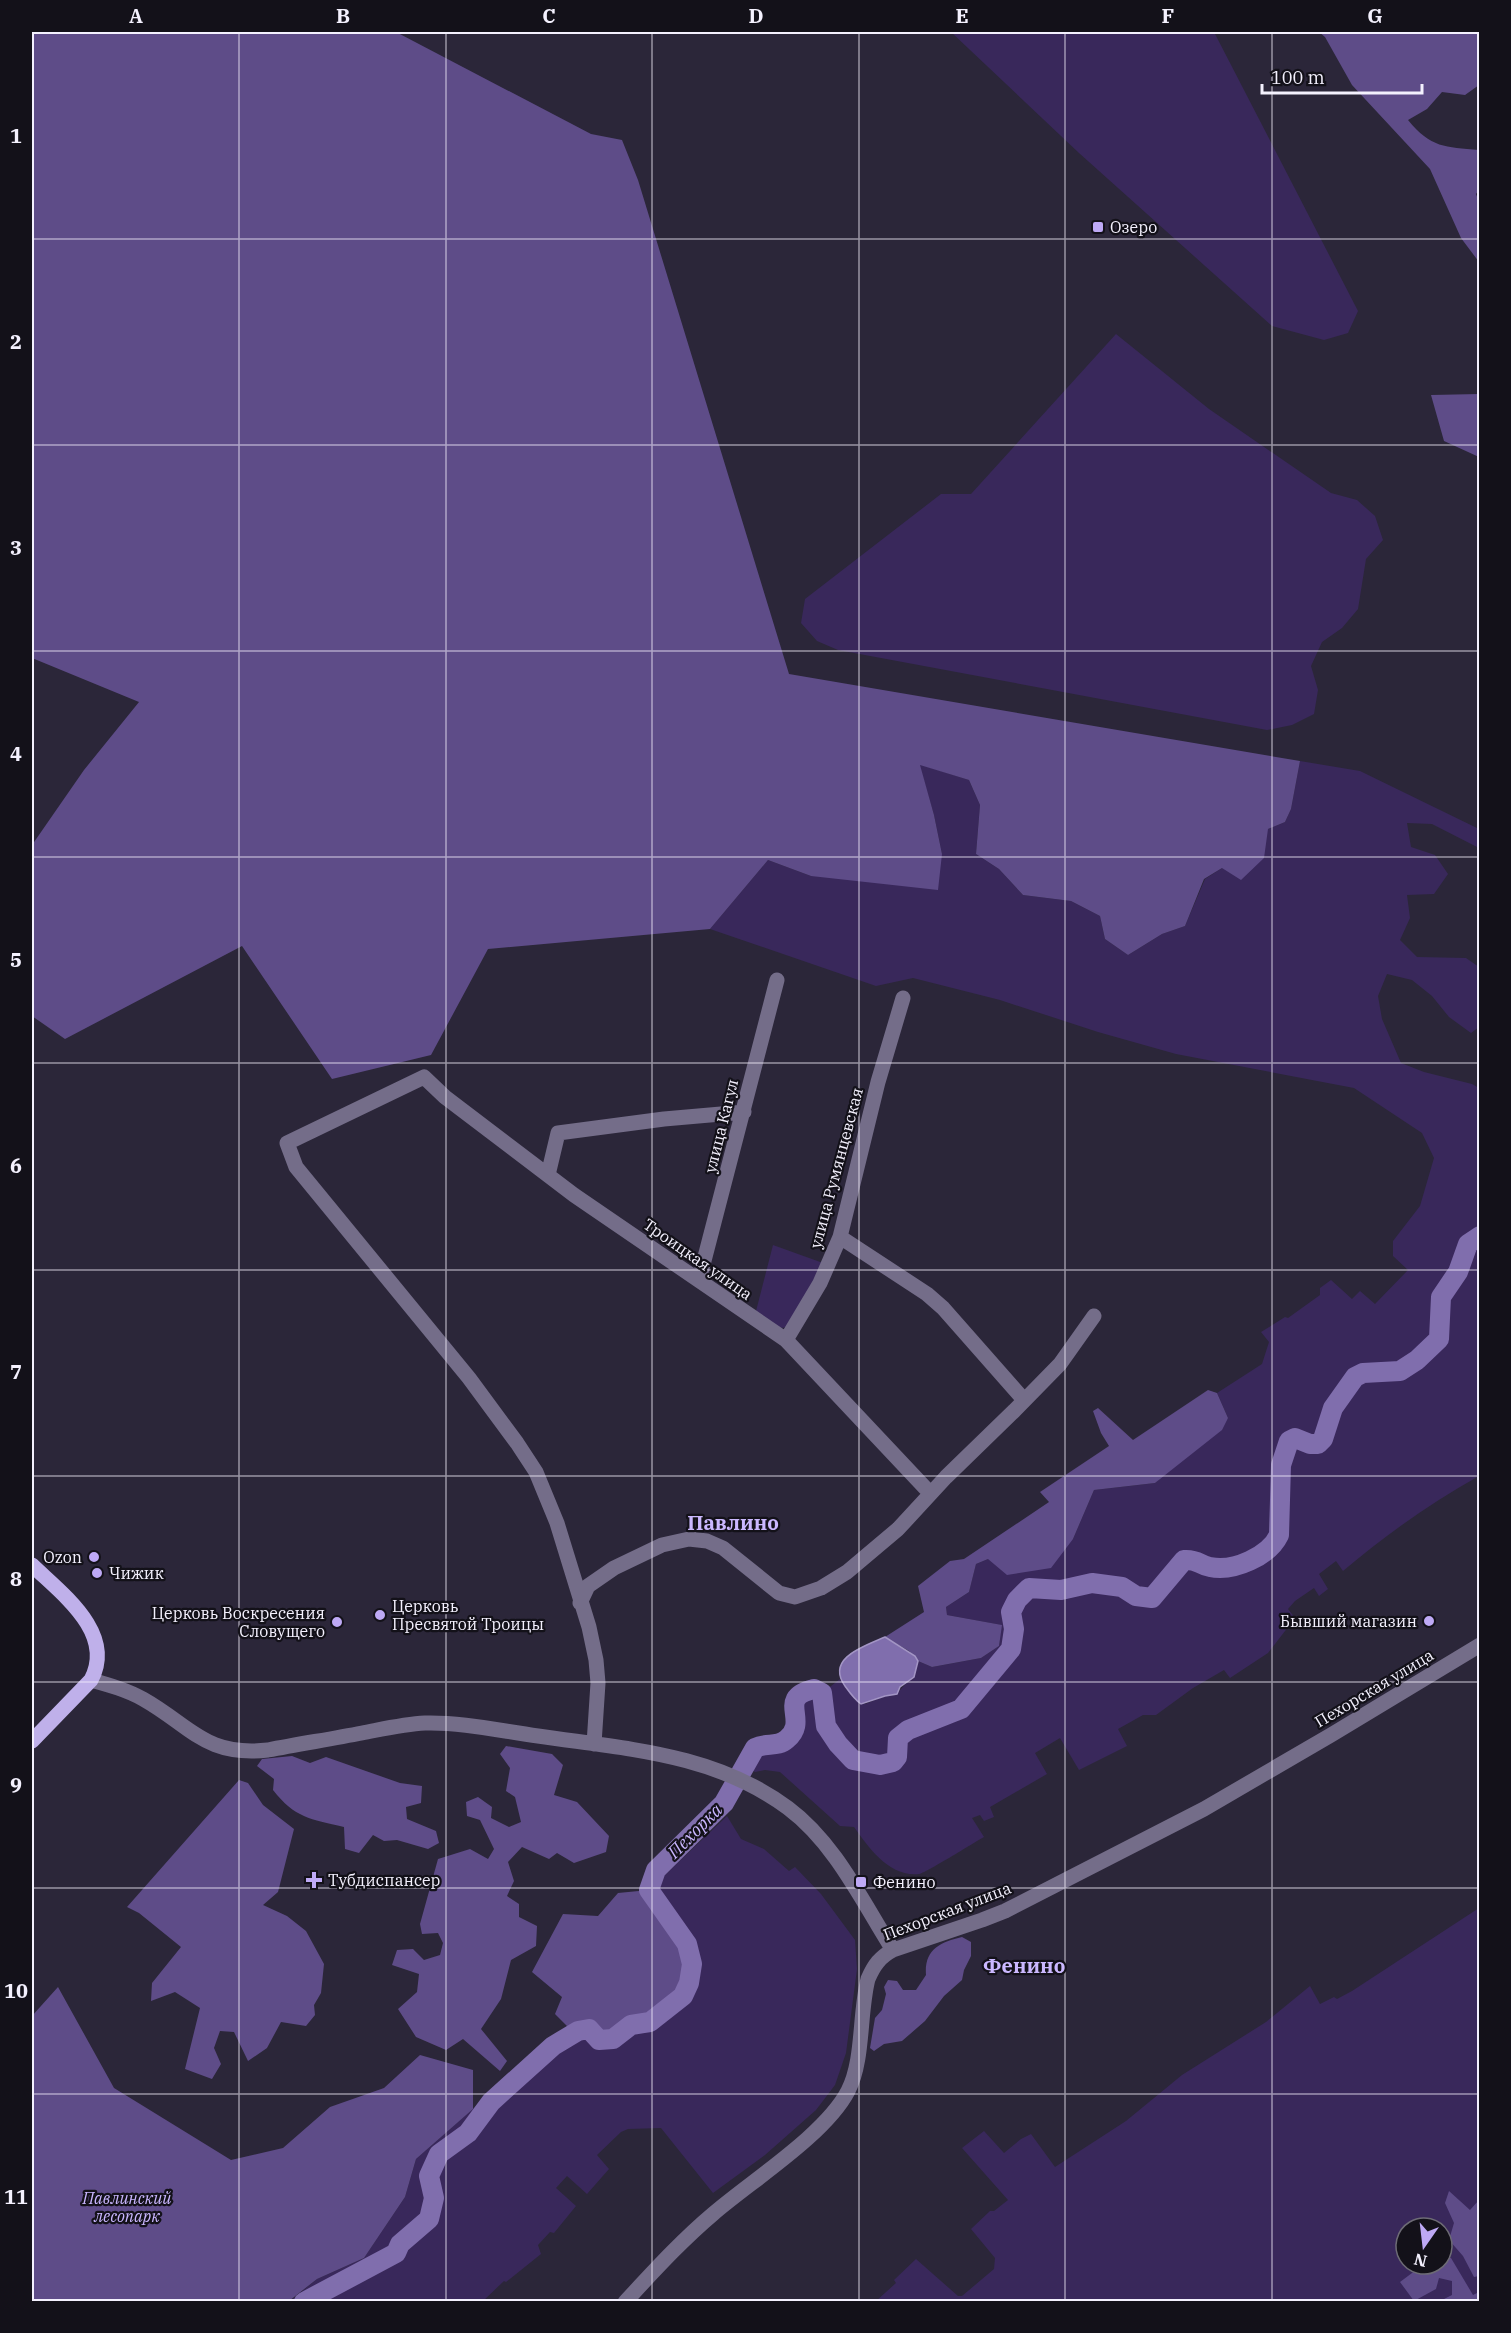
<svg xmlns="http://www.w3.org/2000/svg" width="1511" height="2333" font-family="'IBM Plex Serif',serif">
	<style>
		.green { fill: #39285b; fill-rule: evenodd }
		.forest { fill: #5e4c88 }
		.water { fill: #806ead; stroke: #a395c5; stroke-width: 1.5 }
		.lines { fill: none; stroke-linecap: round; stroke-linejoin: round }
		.river { stroke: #806ead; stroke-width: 20 }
		.minor { stroke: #746d89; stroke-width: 15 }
		.major { stroke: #bfb0ea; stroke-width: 15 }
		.grid { fill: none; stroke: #f4f1fe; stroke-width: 1.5; stroke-opacity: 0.55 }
		.poi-dot { fill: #bea9f5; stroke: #131119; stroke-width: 2 }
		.labels { text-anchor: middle; stroke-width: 4.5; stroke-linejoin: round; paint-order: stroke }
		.poi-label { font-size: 16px; fill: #f4f1fe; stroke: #131119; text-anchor: start }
		.street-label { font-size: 16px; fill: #f4f1fe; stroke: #131119 }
		.park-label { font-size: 16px; font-style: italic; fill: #cab7ff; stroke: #131119 }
		.water-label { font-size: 18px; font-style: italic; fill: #c9b6fe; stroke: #131119 }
		.quarter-label { font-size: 20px; font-weight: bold; fill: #cbb8ff; stroke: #131119 }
		.neatline { fill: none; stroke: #f4f1fe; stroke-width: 2 }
		.grid-label { font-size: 20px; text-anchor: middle; font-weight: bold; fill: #f4f1fe }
	</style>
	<rect width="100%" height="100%" fill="#2b2639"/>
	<path class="green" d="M951,32H1214L1358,311L1348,333L1324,340L1272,326L1079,153Z
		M1116,334L1209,409L1331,493L1357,500L1375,516L1383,540L1366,559L1358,609L1342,628L1322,642L1311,666L1318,690L1314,714L1292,725L1267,730L838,650L817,641L801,623L805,599L941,494H971Z
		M1300,761L1360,771L1479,829V848L1432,824L1407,823L1411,847L1435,855L1448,874L1434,894L1407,895L1410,918L1400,940L1417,957L1466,958L1479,967V1027L1471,1033L1449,1017L1432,996L1412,980L1387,974L1378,996L1382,1019L1401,1063L1424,1072L1472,1084L1479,1088V1476C1430,1503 1386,1535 1343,1571L1336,1561L1319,1574L1328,1589L1319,1596L1314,1588L1295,1601L1288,1609L1295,1618L1268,1653L1230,1678L1224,1670L1193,1688L1156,1715H1143L1118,1729L1127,1746L1079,1770L1060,1738L1035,1753L1047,1774L990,1807L994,1817L984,1821L980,1815L972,1818L984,1837C975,1842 924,1874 919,1874C889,1877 869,1848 854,1827L840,1826L780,1772L765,1770L755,1772L750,1769L760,1753C789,1751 805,1736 798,1706L804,1698L822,1693L840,1679L855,1700L865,1704L885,1696L897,1694C905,1683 916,1677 918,1661L932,1667L981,1658L999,1646L1001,1625L947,1615L946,1607L969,1592L976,1564L988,1559L1073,1539L1094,1490L1155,1483L1228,1418L1217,1393L1262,1364L1269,1342L1261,1332L1285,1317L1288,1318L1320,1295V1288L1331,1280L1352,1299L1360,1291L1375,1304L1408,1270L1393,1256V1241L1420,1206L1434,1158L1422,1133L1354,1088L1176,1054L1098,1032L1000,1000L913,978L876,986L710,929L768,860L811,876L942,854L934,815L919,764L969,780L980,805L976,854L999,869L1023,895L1071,901L1100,916L1105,939L1128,955L1162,934L1185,926L1205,879L1222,868L1268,829L1285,822L1291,809Z
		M773,1245L823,1263L790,1325C777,1333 767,1322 755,1315Z
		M727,1816L741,1839L764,1849L789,1871L795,1867L821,1894L855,1940L857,1969L846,2053L835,2085L816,2110L765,2155L713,2193L661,2128L628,2129L621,2132L597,2155L609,2169L587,2194L567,2176L556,2188L576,2206L554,2233L550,2232L538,2245L541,2254L506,2282L504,2281L483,2301L289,2302L317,2279L364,2258L405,2197L416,2159L567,2026L588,2025L598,2035L613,2039L631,2025L650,2022L687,1944L649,1890Z
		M1479,1908V2301L875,2302L896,2283L894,2280L916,2259L958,2296H962L994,2269L995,2258L971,2229L990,2211H994L1008,2200L962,2148L984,2131L1004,2153L1021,2139L1031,2134L1055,2167L1126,2121L1182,2075L1266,2022L1310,1986L1320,2004L1334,1997L1337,1999L1352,1991ZM1406,2228H1442V2264H1406Z"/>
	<path class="forest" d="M32,32H396L591,134L622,140L638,180L789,674L1300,761L1291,809L1285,822L1268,829L1264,858L1241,880L1222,868L1204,879L1185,926L1162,934L1128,955L1105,939L1100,916L1071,901L1023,895L999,869L976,854L980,805L969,780L920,765L934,815L942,854L938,890L811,876L768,860L710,929L488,949L431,1055L332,1079L242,946L65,1039L32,1016V845L84,770L139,702L32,658Z
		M1319,32H1479V85L1465,95L1442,92L1427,109L1408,120C1431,148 1445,147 1479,150V190L1476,194L1479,202V262L1461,238L1430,169L1352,85L1325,37Z
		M1479,394H1480L1479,457L1444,441L1431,395Z
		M1208,1390L1217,1393L1228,1418L1222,1430L1155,1483L1094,1490L1073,1539L1051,1568L1007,1575L988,1559L976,1564L969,1592L946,1607L947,1615L1002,1625L999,1646L981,1658L932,1667L918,1661L909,1651L885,1637L924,1612L918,1586L950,1561L964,1559L1049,1502L1040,1492L1109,1446L1101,1433L1093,1411L1098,1408L1133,1440Z
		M506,1746L552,1754L563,1765L554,1795L577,1802L609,1836L606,1852L574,1863L557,1853L549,1859L522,1847L508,1862L514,1881L507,1896L519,1904V1917L537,1926L536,1946L511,1960L501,1999L481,2029L507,2061L500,2071L463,2039L446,2050L416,2037L398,2009L417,1992L419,1974L392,1965L397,1950L413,1949L424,1960L440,1955L443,1943L438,1933L422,1934L420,1924L438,1859L470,1849L488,1859L494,1849L480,1820L467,1816L466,1802L478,1797L492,1807L491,1818L509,1827L521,1822L515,1797L506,1791L510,1768L500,1754Z
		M292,1756L310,1763L326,1757L400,1783L422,1786L421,1803L406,1807L407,1819L436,1831L439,1843L428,1849L397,1840L384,1841L373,1835L359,1853L345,1849L344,1827C310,1819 295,1818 273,1790L274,1779L257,1766L262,1759Z
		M239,1780L248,1783L263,1805L294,1829L278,1892L263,1905L287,1916L306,1931L324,1964L321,1993L314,2005L315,2015L306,2026L281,2022L267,2048L248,2061L234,2032L220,2031L214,2048L221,2064L212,2079L185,2069L200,2008L175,1992L151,2001L152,1983L181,1947L139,1913L127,1907Z
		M649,1890L687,1944L692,1964L689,1983L683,1996L650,2022L631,2025L613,2039L599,2040L598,2035L588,2025L567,2026L555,2014L562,1997L532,1972L563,1914L598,1916L618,1893Z
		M962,1937L971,1942V1956L964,1970L962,1980L944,1996L925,2021L902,2041L884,2044L874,2051L870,2048L875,2018L882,2010L886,1994L884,1987L888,1980L897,1981L903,1990H916L926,1975C924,1950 940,1942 962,1937Z
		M58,1987L114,2088L231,2160L283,2148L330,2107L384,2088L420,2055L473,2070V2109L416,2159L405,2197L364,2258L317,2279L289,2301H32V2016Z
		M1449,2191L1470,2210L1479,2200V2276L1474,2277L1463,2256L1449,2240L1454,2223L1445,2203Z
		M1442,2257L1451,2258L1473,2295L1479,2292V2301H1440L1452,2295V2281L1439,2278L1436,2289L1414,2301L1400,2282L1424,2264H1442Z"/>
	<path class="water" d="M885,1637L915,1656L918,1661L914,1677L900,1687L897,1694L885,1696L861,1704C854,1699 850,1693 845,1686C825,1658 865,1646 885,1637Z"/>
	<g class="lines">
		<path class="river" d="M304,2302L396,2253L400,2244L429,2219L434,2198L429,2176L439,2154L468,2133L491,2102L553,2046L578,2031L589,2029L599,2040L613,2039L631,2025L650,2022L683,1996L689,1983L692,1964L687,1944L649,1890L656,1870L724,1803L755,1748C767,1742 777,1748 787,1739C810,1720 775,1698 814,1689L822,1693L826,1726L838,1744L853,1760L880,1765L893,1762L897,1757L898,1738L908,1730L961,1709L1011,1649L1014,1629L1011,1612L1017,1600L1029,1588L1061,1590L1092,1583L1122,1587L1136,1596L1152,1598L1184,1560C1198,1559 1199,1565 1210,1567C1234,1572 1269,1556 1279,1535L1281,1465L1289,1441L1295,1438L1310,1444H1318L1323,1439L1333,1408L1355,1377L1363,1373L1400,1371L1417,1360L1439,1339L1441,1297L1458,1272L1468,1244L1480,1236"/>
		<path class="minor" d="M548,1175L558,1133L664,1119L744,1112
			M840,1237L927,1294L943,1308L1024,1400
			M699,1280L777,980
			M786,1340L820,1283L840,1237L878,1082L903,998
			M580,1603L588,1586L614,1568L662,1545L689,1539L707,1541L723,1548L779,1593L795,1597L821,1588L847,1572L898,1529L946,1477L1014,1411L1060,1364L1094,1316
			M91,1680C109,1685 127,1690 143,1699C191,1726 205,1757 268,1750C299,1744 331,1739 362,1733C383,1729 404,1724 425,1723C462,1722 501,1731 538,1736C626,1749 714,1753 788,1808C835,1843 862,1901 893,1950
			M594,1744L598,1683L596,1660L589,1627L557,1523L536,1472L517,1443L469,1378L296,1167L287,1143L424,1077L445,1097L574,1195L786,1340L930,1493
			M625,2302C653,2272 681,2241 713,2214C751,2181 825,2135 848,2091C864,2060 859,2014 868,1979C874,1965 880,1957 893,1950L982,1920L1005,1911L1204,1809L1331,1735L1480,1645"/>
		<path class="major" d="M32,1565C62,1594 116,1633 91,1680L32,1741"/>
	</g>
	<path class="grid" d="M239,32V2302M446,32V2302M652,32V2302M859,32V2302M1065,32V2302M1272,32V2302M32,239H1480M32,445H1480M32,651H1480M32,857H1480M32,1063H1480M32,1270H1480M32,1476H1480M32,1682H1480M32,1888H1480M32,2094H1480"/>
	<g class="poi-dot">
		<rect x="1092" y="221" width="12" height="12" rx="3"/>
		<circle cx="94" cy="1557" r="6"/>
		<circle cx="97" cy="1573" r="6"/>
		<circle cx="380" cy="1615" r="6"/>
		<circle cx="1429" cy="1621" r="6"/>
		<circle cx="337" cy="1622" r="6"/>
		<path d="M311 1871h6v6h6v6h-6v6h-6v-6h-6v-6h6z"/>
		<rect x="855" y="1876" width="12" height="12" rx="3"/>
	</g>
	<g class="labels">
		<g class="poi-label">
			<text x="1110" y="233">Озеро</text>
			<text x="82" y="1563" text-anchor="end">Ozon</text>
			<text x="109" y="1579">Чижик</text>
			<text x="392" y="1612">Церковь<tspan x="392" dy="18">Пресвятой Троицы</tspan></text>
			<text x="325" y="1619" text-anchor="end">Церковь Воскресения<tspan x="325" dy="18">Словущего</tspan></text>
			<text x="1417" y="1627" text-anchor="end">Бывший магазин</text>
			<text x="328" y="1886">Тубдиспансер</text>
			<text x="873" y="1888">Фенино</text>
		</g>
		<g class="street-label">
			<text transform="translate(721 1126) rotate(-76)" y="6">улица Кагул</text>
			<text transform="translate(836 1168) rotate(-75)" y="6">улица Румянцевская</text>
			<text transform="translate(698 1259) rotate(35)" y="6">Троицкая улица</text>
			<text transform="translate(1374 1688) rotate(-31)" y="6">Пехорская улица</text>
			<text transform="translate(947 1911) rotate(-21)" y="6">Пехорская улица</text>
		</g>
		<g class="park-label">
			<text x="127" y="2204">Павлинский<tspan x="127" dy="18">лесопарк</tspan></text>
		</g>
		<g class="water-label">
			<text transform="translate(695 1831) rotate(-45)" y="6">Пехорка</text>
		</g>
		<g class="quarter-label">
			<text x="733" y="1530">Павлино</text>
			<text x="1024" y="1973">Фенино</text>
		</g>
	</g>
	<rect width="1511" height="2333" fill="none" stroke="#131119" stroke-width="66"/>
	<g transform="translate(1424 2246) rotate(194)"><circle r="28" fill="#131119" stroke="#6d6b75" stroke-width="1.5"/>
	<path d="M0-4.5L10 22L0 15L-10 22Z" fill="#bea9f5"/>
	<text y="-9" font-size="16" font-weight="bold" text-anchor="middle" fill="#f4f1fe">N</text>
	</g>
	<path d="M1262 84v9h160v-9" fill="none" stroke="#f4f1fe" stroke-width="3"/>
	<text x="1271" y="84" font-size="18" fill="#f4f1fe" stroke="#131119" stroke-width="4.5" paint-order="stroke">100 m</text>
	<rect x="33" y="33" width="1445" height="2267" class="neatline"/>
	<g class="grid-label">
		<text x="136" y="23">A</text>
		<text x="343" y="23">B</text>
		<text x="549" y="23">C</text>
		<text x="756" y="23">D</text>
		<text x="962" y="23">E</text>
		<text x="1168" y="23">F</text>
		<text x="1375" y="23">G</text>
		<text x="16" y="143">1</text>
		<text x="16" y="349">2</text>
		<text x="16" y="555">3</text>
		<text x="16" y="761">4</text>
		<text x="16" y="967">5</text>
		<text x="16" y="1173">6</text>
		<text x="16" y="1379">7</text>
		<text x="16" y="1586">8</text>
		<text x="16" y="1792">9</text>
		<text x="16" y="1998">10</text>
		<text x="16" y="2204">11</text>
	</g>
</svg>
